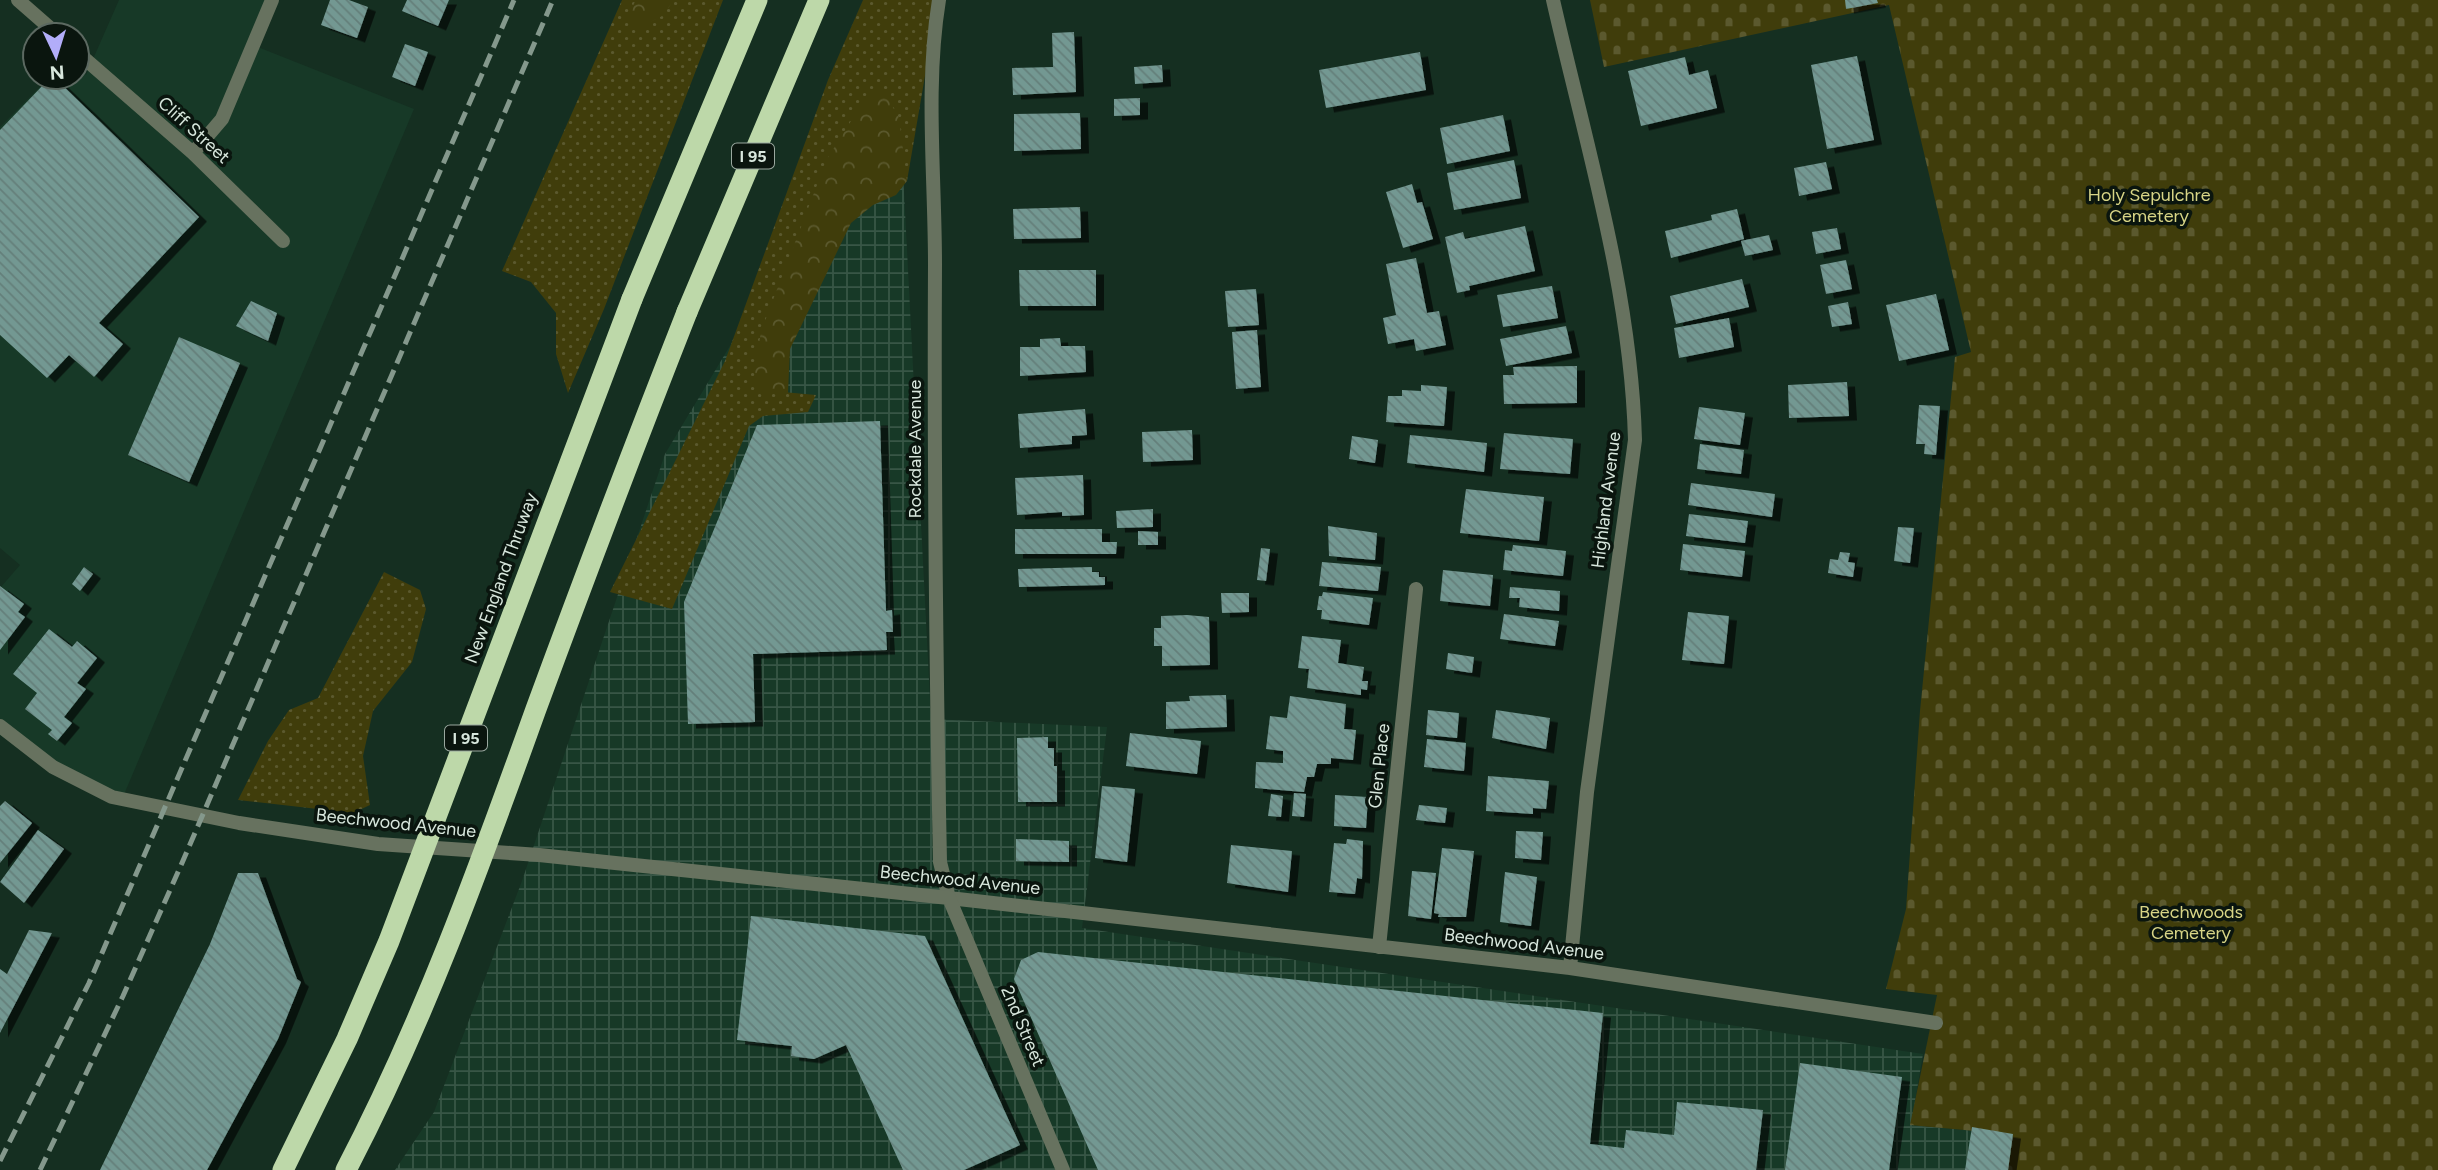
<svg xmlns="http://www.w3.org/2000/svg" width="2438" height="1170" font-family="Figtree,sans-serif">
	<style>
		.built { fill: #173927 }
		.industrial { fill: url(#industrial-grid) }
		.grass { fill: url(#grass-dots) }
		.forest { fill: url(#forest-crowns) }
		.cemetery { fill: url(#cemetery-stones) }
		.building { fill: url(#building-back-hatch); filter: url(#shadow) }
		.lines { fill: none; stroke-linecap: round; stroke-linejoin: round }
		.minor { stroke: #67725f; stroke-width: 14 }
		.tertiary { stroke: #67725f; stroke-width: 14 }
		.motorway { stroke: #bdd8a9; stroke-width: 21 }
		.rail { stroke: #84988c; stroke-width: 5; stroke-dasharray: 14 7; stroke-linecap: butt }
		.motorway-bridge { stroke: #bdd8a9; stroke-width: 21 }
		.labels { text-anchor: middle; stroke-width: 7; stroke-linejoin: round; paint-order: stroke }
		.shield { fill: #0a150e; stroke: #9aa89f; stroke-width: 2 }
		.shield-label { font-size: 16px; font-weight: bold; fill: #d8e7dd }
		.street-label { font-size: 18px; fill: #d8e7dd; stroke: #0a150e }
		.park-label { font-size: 18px; fill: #d8d586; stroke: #0a150e }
	</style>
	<defs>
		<pattern id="industrial-grid" width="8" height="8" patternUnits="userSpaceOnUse" patternTransform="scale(1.75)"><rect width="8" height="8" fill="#173927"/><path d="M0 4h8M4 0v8" fill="none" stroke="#385646"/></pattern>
		<pattern id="grass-dots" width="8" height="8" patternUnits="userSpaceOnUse" patternTransform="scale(1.75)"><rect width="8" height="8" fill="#403d0b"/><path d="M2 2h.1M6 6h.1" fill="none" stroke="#5b592e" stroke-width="1.8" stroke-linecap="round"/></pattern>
		<pattern id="forest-crowns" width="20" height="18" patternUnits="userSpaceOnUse" patternTransform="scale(1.75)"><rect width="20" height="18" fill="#403d0b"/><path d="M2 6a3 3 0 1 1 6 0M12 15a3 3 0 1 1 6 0" fill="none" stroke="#5b592e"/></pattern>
		<pattern id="cemetery-stones" width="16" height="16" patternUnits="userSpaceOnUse" patternTransform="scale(1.75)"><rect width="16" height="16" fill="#403d0b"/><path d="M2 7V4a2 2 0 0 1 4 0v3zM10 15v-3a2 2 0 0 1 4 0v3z" fill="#5b592e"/></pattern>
		<pattern id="building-back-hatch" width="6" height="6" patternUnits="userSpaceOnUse" patternTransform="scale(1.75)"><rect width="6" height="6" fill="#739892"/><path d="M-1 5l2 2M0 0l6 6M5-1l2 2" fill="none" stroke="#647f7a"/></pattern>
		<filter id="shadow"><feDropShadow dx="8" dy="4.5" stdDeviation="0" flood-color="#0009"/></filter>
	</defs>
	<rect width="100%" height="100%" fill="#152f21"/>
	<path class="built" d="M119,0H269L250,44L414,109L120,804L0,735V588L20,565L0,548V127L50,77H77V67L86,75Z"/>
	<path class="industrial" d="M838,166L903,172L931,719L1107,727L1082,928L1923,1054L1911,1125L1975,1131L1970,1170H395L434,1112L522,881L665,454Z"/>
	<path class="grass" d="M622,0H723L604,309L568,393L556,354V313L531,282L502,271Z
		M863,0H938L907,181L845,176L778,333L783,392L816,395L808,412L763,416L749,426L672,609L610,592L725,361L828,80Z
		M384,572L420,590L426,609L412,662L373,711L363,756L370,805L353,813L238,800L268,741L289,710L318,698Z"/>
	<path class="forest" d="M636,0H674L662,16L640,27L628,15Z
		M882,88L899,118L907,181L896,195L873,205L851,223L790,349L788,393L763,392L755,383V370L761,331L827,159L861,105Z"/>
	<path class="cemetery" d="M1590,0H2438V1170H1970L1975,1131L1910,1125L1937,995L1886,989L1906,909L1920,711L1955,357L1971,352L1889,5L1604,67Z"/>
	<path class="building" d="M330,0H349L368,7L357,38L321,25Z
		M407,0H449L438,26L402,11Z
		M1845,0H1877L1878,3L1846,9Z
		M1074,32L1076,92L1013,95L1012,68L1053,67L1052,33Z
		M405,44L428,52L415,86L392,77Z
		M1420,52L1426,90L1326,108L1319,70Z
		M1857,56L1874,140L1827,149L1811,65Z
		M1685,57L1689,75L1708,70L1717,108L1641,126L1628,71Z
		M1162,65L1163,82L1135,84L1134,67Z
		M58,81L199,217L99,323L123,344L94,377L69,355L47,378L0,335V130L45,83L50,89Z
		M1140,98V115L1114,116V99Z
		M1080,113L1081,149L1014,151V114Z
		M1503,115L1510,151L1447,164L1440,128Z
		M1514,160L1521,198L1454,210L1447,173Z
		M1826,162L1832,189L1799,196L1794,168Z
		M1412,184L1417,203L1422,202L1433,239L1403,248L1386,192Z
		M1080,207L1081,238L1014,239L1013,209Z
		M1737,209L1744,239L1671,258L1665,231L1712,220L1711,215Z
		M1525,226L1535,271L1469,286L1470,290L1457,293L1445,237L1463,232L1465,239Z
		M1837,228L1841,249L1816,254L1812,232Z
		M1769,235L1773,250L1745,256L1741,241Z
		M1416,258L1427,313L1439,311L1446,345L1416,351L1414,339L1388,344L1383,318L1396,315L1386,264Z
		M1846,260L1852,289L1826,294L1820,265Z
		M1019,270H1096V306H1020Z
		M1742,279L1749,307L1676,324L1670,296Z
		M1552,286L1558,318L1503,327L1497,295Z
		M1256,289L1259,325L1228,327L1225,291Z
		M1936,294L1949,350L1899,361L1886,305Z
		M251,301L277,313L268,341L236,326Z
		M1848,302L1852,324L1832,327L1828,306Z
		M1729,318L1734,347L1679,358L1674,328Z
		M1566,326L1572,353L1506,366L1500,339Z
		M1257,330L1261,387L1236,389L1232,332Z
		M179,337L240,363L189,482L128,455Z
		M1060,338L1061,346H1085L1086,372L1020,376V347H1040V339Z
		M1577,366V403L1504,404L1503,375H1514L1513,367Z
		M1847,382L1849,416L1789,418L1788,385Z
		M1421,385L1447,387L1444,426L1386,422L1388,396H1402V390L1421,391Z
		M1919,405L1940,406L1936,455L1924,454L1925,444H1916Z
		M1699,407L1745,413L1740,445L1694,439Z
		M1085,409L1087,435L1072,436V444L1020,448L1018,414Z
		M880,421L886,611L892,610L893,632H886L887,650L753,654L755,722L688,724L684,602L757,425Z
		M1192,430L1193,460L1143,462L1142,432Z
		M1504,433L1573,439L1570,474L1500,469Z
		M1410,435L1487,443L1484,472L1407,463Z
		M1352,436L1378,440L1375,463L1349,459Z
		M1700,444L1744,450L1741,474L1697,469Z
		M1083,475L1084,515L1062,516V512L1017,515L1015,478Z
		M1691,483L1775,494L1772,517L1688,505Z
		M1466,489L1544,497L1539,541L1460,533Z
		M1153,509V527L1117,528L1116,511Z
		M1689,514L1748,521L1745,543L1686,536Z
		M1328,526L1377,533L1375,560L1329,556Z
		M1898,527L1914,528L1910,563L1894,561Z
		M1015,529H1102V542H1117L1116,554H1015Z
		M1138,531L1158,532V545H1138Z
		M1683,544L1745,551L1742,577L1680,570Z
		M1513,545L1566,551L1563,576L1503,570L1505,550L1512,551Z
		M1261,548L1270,549L1266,581L1257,580Z
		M1840,552L1850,553L1848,562L1855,563L1853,577L1828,573L1830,559L1838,560Z
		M1322,562L1381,567L1378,591L1319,586Z
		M84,567L93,574L80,591L72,584Z
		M1092,567V572H1099V577H1105V585L1019,587L1018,569Z
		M1443,570L1493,575L1490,606L1440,601Z
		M0,586L24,604L18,612L25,617L0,650Z
		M1510,587L1560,591L1559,611L1519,607L1520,598H1509Z
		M1323,592L1373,598L1369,625L1321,619L1322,610H1317L1319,596H1322Z
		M1221,593H1249V612L1222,613Z
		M1688,612L1729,616L1724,664L1682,660Z
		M1504,614L1559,621L1555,646L1500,639Z
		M1187,615L1209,617L1210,665L1162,666V646H1154V628H1161V616Z
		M49,629L72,647L77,641L97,658L77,683L86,689L64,717L72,723L57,741L48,734L52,730L25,709L37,693L13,674Z
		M1302,636L1341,640L1338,663L1364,667L1362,681H1368L1367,690L1361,689V695L1307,688L1309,669L1298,668Z
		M1448,653L1474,657L1472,673L1446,669Z
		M1226,695L1227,727L1166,729V702L1190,701L1189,696Z
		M1290,696L1346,704L1344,729L1356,730L1353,760L1331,758V764H1317L1314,777H1307L1304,792L1255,788L1256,762L1283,763V751L1266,749L1270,716L1287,718Z
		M1428,710L1459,713L1457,738L1426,735Z
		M1496,710L1550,718L1546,749L1492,738Z
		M1130,733L1201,741L1197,774L1126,766Z
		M1048,737V748H1054V766H1057V802H1018L1017,738Z
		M1427,739L1466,743L1464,771L1424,767Z
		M1488,776L1549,781L1546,809L1533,808V814L1486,811Z
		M1102,786L1135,789L1127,862L1095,858Z
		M1294,793L1306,794L1304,817L1292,816Z
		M1271,794L1283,796L1281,817L1268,816Z
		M1335,795L1368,797L1366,828L1334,826Z
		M5,801L32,823L0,863V806Z
		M1419,805L1447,808L1445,823L1416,820Z
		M38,830L64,849L24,903L0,882Z
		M1516,831L1543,832L1541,860L1515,858Z
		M1016,839L1069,841V862L1016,861Z
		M1347,839L1363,841L1362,879L1357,878L1355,894L1329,892L1334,843L1346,844Z
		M1231,845L1292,851L1288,892L1227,883Z
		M1442,848L1474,851L1466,917H1438L1439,914L1434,913Z
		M1412,871L1436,873L1431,919L1408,916Z
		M1505,872L1537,877L1531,926L1500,922Z
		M238,873H258L297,979L301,982L278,1039L207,1170H100L210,944Z
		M751,916L925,936L1020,1145L964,1170H903L846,1045L814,1059L791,1056L792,1046L737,1040Z
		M29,930L52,933L0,1033V969L7,974Z
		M1038,952L1603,1013L1590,1144L1624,1148L1626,1130L1674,1135L1677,1102L1763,1110L1756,1170H1098L1014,979L1021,960Z
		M1800,1063L1902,1077L1889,1170H1785Z
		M1972,1127L2013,1134L2008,1170H1965Z"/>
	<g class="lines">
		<path class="minor" d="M18,0L58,35
			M939,0C925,86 935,176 935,264C934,463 936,662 940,862L949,898L1570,968L1936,1023
			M1553,0C1586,145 1631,290 1635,440L1587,792L1570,968
			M77,52L193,153L283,241
			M193,153L222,119L272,0
			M1379,947L1416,589"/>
		<path class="tertiary" d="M0,726L53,767L112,797L239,823L378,844L539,855L949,898L1063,1170"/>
		<path class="motorway" d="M632,299L757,0
			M687,312L819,0"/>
		<path class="rail" d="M0,1161L89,983L514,0
			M40,1170L123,996L182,863L553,0"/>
		<path class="motorway-bridge" d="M283,1170L347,1039L389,941L632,299
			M346,1170C423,1023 480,865 536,709C585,576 635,444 687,312"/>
	</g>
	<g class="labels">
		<g class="shield">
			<rect x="732" y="143.5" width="42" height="25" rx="5"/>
			<rect x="445" y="725.5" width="42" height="25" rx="5"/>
		</g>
		<g class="shield-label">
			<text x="753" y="162">I 95</text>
			<text x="466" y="744">I 95</text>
		</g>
		<g class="street-label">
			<text transform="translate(194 130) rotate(42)" y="6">Cliff Street</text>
			<text transform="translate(915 449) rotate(-90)" y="6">Rockdale Avenue</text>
			<text transform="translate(1606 500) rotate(-83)" y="6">Highland Avenue</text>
			<text transform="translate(501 578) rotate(-70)" y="6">New England Thruway</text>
			<text transform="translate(1379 766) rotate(-84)" y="6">Glen Place</text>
			<text transform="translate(396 823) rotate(6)" y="6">Beechwood Avenue</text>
			<text transform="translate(960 880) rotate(6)" y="6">Beechwood Avenue</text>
			<text transform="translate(1524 944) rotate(7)" y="6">Beechwood Avenue</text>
			<text transform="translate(1023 1026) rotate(67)" y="6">2nd Street</text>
		</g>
		<g class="park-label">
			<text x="2149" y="201">Holy Sepulchre<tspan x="2149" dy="21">Cemetery</tspan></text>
			<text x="2191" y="918">Beechwoods<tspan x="2191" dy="21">Cemetery</tspan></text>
		</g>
	</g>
	<g transform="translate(56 56) rotate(176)"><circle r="33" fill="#0a150e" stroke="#5c6961" stroke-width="2"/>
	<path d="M0-5L12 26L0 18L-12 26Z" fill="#b2adf9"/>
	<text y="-10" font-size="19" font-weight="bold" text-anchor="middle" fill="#d8e7dd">N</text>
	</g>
</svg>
